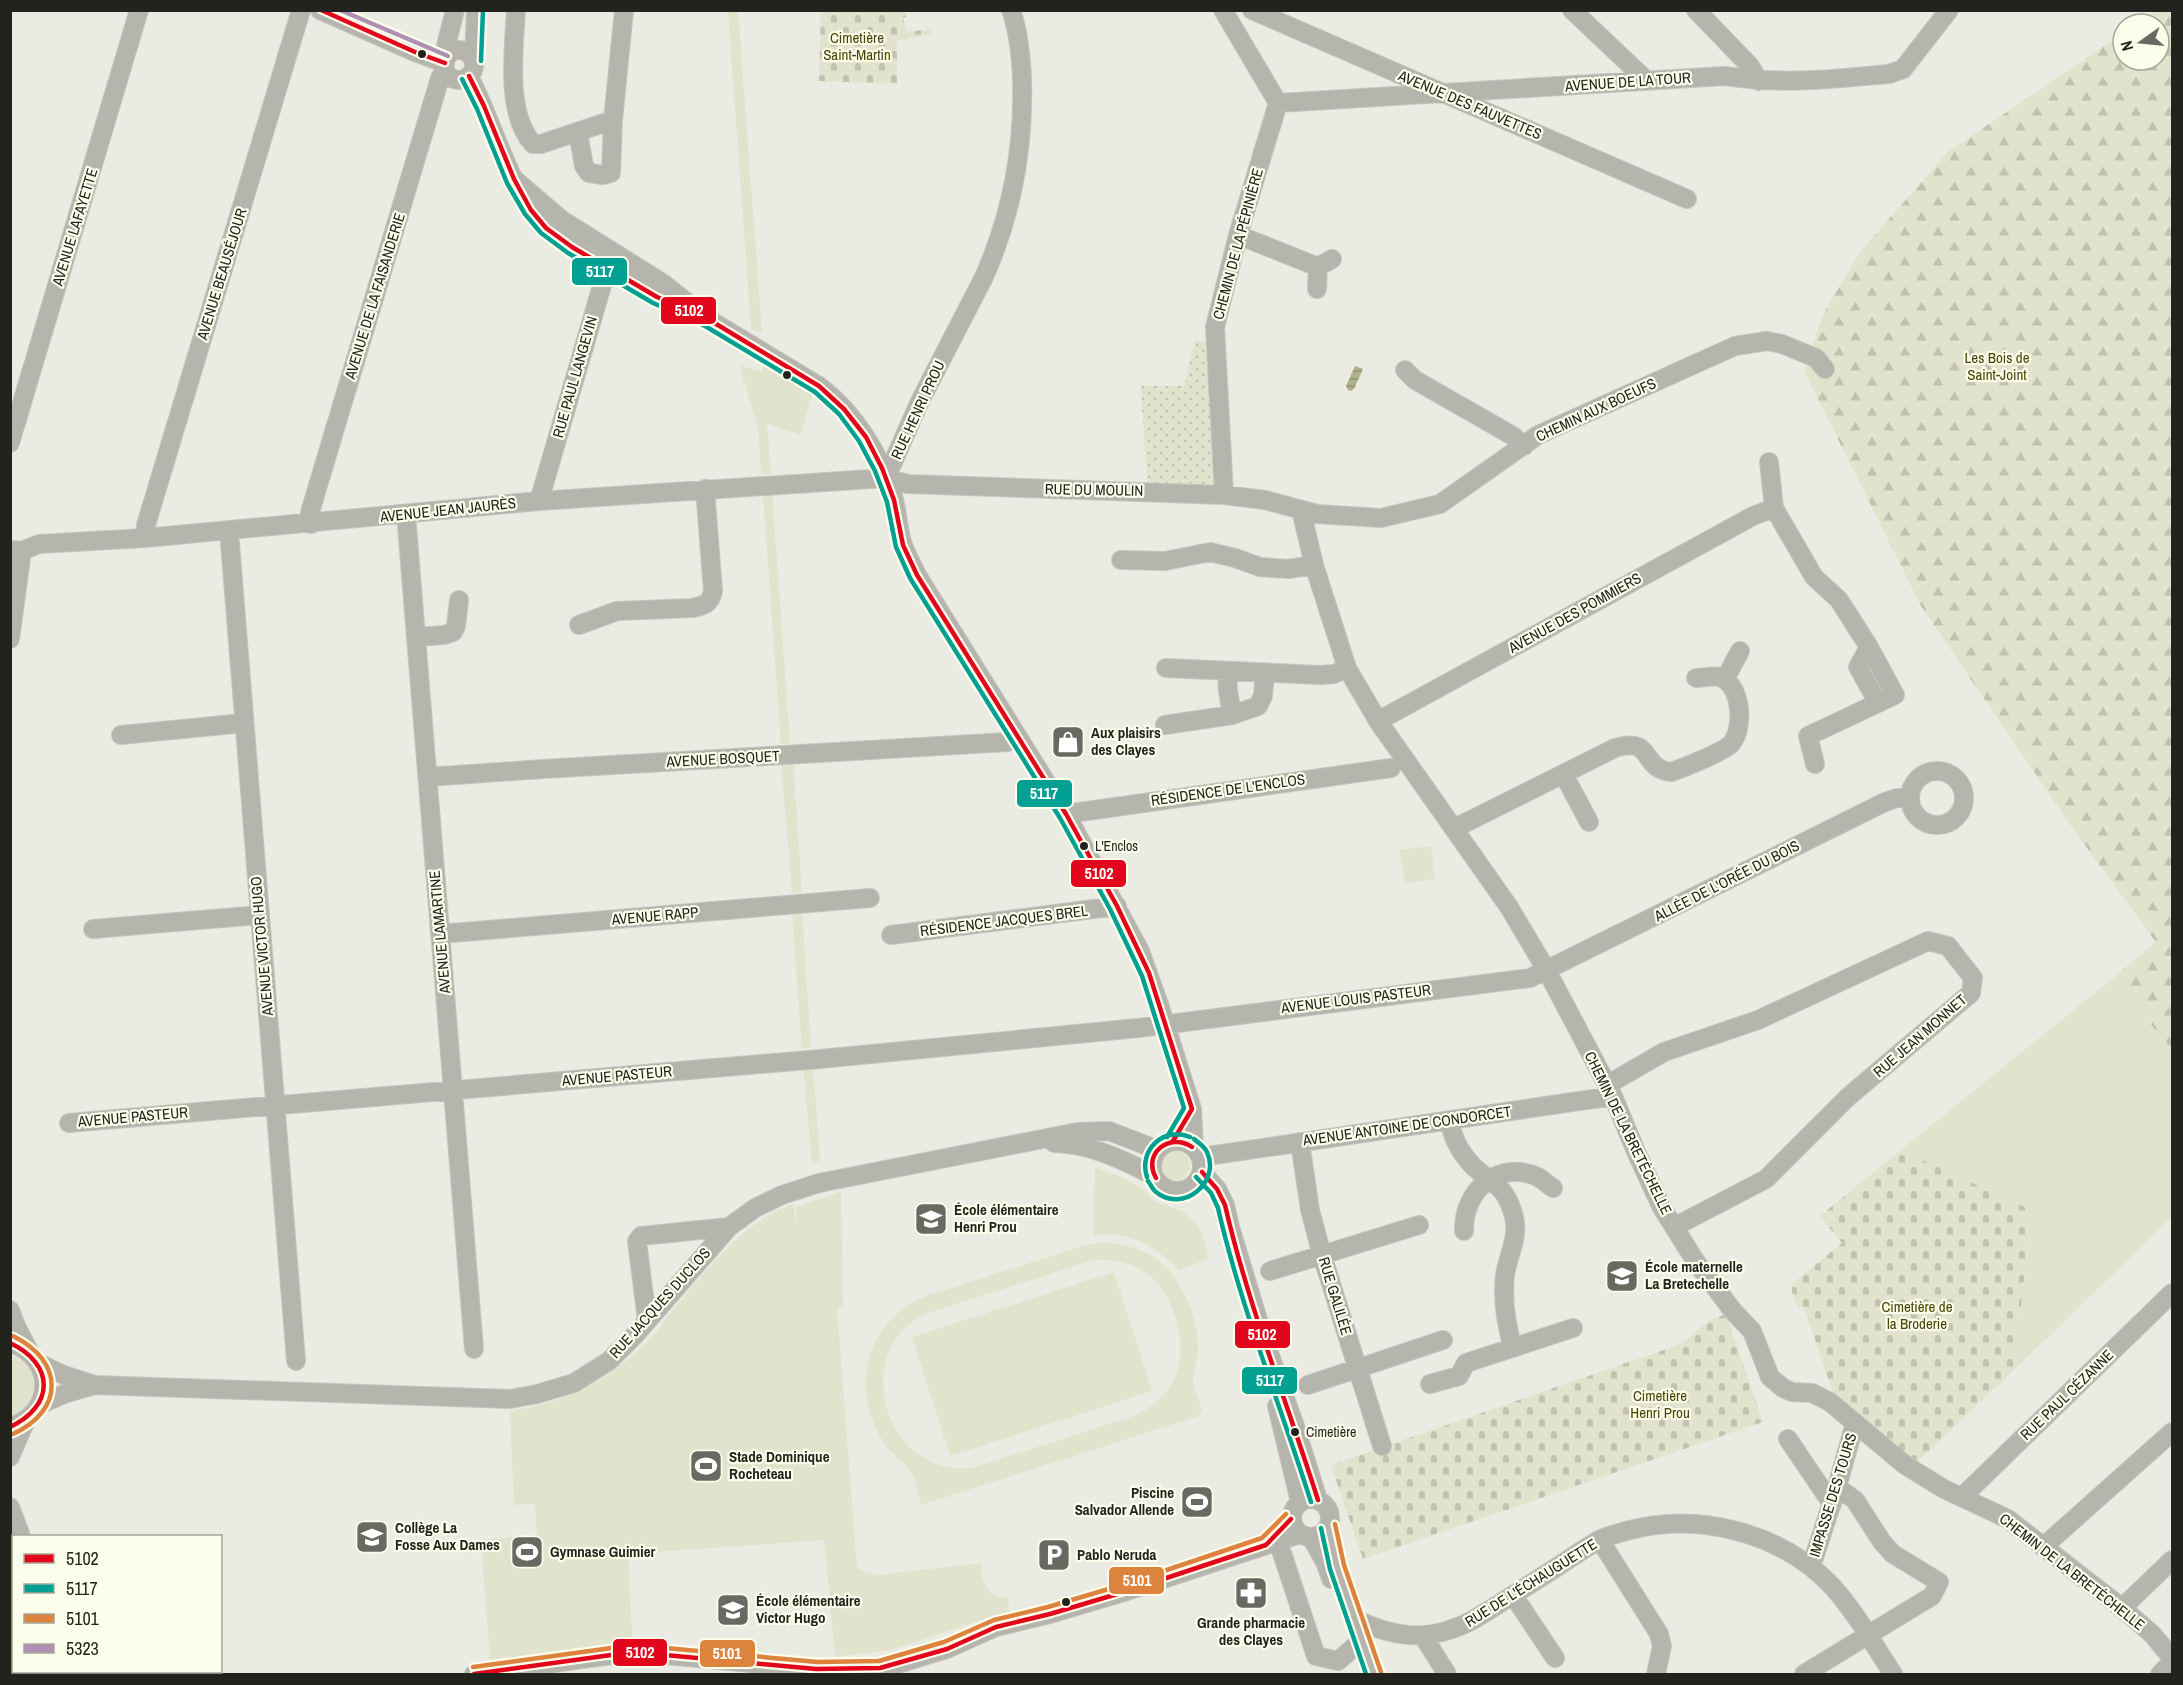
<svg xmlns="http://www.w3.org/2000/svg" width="2183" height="1685" font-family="'Archivo Narrow',sans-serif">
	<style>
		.green { fill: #e2e3cd; fill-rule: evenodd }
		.forest { fill: url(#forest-firs) }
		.cemetery { fill: url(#cemetery-stones) }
		.garden { fill: url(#garden-dots) }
		.water { fill: url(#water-rules) }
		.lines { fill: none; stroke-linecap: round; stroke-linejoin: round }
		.minor-casing { stroke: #c5c6bf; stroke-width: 20 }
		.minor { stroke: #b5b5ad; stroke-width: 18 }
		.bus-1-casing { stroke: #fcfdeb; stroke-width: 9 }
		.bus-2-casing { stroke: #fcfdeb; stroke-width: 9 }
		.bus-3-casing { stroke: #fcfdeb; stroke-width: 9 }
		.bus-4-casing { stroke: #fcfdeb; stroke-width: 9 }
		.bus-1 { stroke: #e3051b; stroke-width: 4.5 }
		.bus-2 { stroke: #00a092; stroke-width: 4.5 }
		.bus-3 { stroke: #dd833e; stroke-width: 4.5 }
		.bus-4 { stroke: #ad90b3; stroke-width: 4.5 }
		.bus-dot { fill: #23231d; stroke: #fcfdeb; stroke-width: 2 }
		.labels { text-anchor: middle; stroke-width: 4.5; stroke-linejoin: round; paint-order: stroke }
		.bus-label { font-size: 14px; fill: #23231d; stroke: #fcfdeb; text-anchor: start }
		.park-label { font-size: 15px; fill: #474605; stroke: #fcfdeb }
		.street-label { font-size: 15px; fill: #23231d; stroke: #fcfdeb }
		.poi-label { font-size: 15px; font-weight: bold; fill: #23231d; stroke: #fcfdeb; text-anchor: start }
		.line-badge { stroke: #fcfdeb; stroke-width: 2 }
		.badge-label { font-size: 16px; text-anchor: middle; font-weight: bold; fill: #fff }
	</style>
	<defs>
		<pattern id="forest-firs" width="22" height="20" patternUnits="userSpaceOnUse" patternTransform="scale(1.5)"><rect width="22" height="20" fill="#e2e3cd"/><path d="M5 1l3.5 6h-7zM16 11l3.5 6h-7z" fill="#c2c2b0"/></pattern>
		<pattern id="cemetery-stones" width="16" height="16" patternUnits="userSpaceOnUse" patternTransform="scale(1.5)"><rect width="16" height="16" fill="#e2e3cd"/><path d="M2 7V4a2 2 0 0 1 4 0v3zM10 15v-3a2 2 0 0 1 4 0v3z" fill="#c2c2b0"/></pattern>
		<pattern id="garden-dots" width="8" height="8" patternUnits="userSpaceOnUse" patternTransform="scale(1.5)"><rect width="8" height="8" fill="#e2e3cd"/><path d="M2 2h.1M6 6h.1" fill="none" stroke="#c2c2b0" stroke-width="1.8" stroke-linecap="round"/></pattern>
		<pattern id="water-rules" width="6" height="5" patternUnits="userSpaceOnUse" patternTransform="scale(1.5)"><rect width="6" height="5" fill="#b0b18a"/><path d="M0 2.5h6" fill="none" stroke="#8f9070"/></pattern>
	</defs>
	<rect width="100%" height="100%" fill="#eaebe2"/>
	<path class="green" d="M728,11H738L762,333L751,329Z
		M763,363L813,394L800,435L767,424L771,475L761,474L758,427L739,365L763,372Z
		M763,493H772L790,743L781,744Z
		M793,760L802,892L792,893L781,762Z
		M1431,846L1435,879L1405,883L1400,850Z
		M802,913L811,1047L802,1048L792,914Z
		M2112,979L2172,1049V1217L2015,1369L2031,1210L1901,1150Z
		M813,1064L820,1161L812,1163L803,1066Z
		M1160 1165a15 15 0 1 1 30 0a15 15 0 1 1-30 0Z
		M1095,1168L1121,1177L1139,1186L1154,1201L1182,1211L1195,1222L1202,1233L1208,1259L1179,1270C1157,1248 1129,1229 1096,1236L1093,1233Z
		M841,1192L843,1305L837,1308L857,1569L878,1575L982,1563C979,1580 988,1599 1008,1598L1009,1611L891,1650L835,1657L824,1540L628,1554L633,1652L491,1672L481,1540L537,1535L535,1504L514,1505L510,1411C566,1402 606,1383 646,1343C655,1335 662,1324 669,1315C704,1273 740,1223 793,1204L798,1231L796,1207Z
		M1107,1242C1125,1245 1145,1249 1159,1261C1182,1280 1196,1313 1198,1343C1199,1356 1195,1366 1193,1379C1192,1387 1199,1401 1202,1409L1199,1416L921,1505C918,1495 916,1478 909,1470C902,1460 891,1454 884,1443C849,1388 865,1322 926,1296L1086,1245ZM1094,1260C1111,1259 1128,1261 1143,1271C1159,1281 1169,1298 1175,1316C1190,1359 1176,1397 1134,1416L972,1468C884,1478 847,1348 928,1313Z
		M1114,1272L1152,1391L950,1456L912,1337Z
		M10,1355C44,1368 42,1404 10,1418Z"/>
	<path class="forest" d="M2151,11H2172V1049L2112,979L2156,942L2073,829L1921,606L1804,371L1823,314L1861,251L1948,152L2123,33V60H2159V24H2137L2152,13Z"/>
	<path class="cemetery" d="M821,11H905L906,17L903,18L907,32L930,29L931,34L897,41V84L819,81Z
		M1901,1150L2031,1210L2015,1369L1912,1467L1834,1396L1804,1307L1798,1308L1792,1292V1284L1842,1243L1820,1216Z
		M1726,1314L1763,1422L1363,1559L1331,1465L1681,1344L1710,1320Z"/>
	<path class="garden" d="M1195,341L1209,342L1217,484L1147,483L1141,386H1184Z"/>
	<path class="water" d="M1355,366L1363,369L1354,389L1351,391L1348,390L1346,386Z"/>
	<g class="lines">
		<g class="minor-casing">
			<path id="minor" d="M320,10L415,52L445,63
				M516,10C514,49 505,113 533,144H541L613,120
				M1223,10L1278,103L1238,235L1215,327L1224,495
				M1252,10L1687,199
				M1572,10L1647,81
				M1696,10L1750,66L1759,81
				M444 65a15 15 0 1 1 30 0a15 15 0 1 1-30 0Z
				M447,57L446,46L455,10
				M474,61L476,10
				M469,76C491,119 504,169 531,210C554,246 643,291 684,308
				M1278,103L1725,76C1783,85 1831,79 1889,74L1903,69L1949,10
				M578,133L584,166L589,173L603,175L611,173L613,120L624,10
				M514,179L562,220L664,284L708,319L819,386C855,413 882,457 894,500C898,515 898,531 903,545C907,555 912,565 917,575L1066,814L1140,951L1159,1004L1192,1109L1194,1147
				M1238,235L1318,267L1332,259
				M1317,289L1318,267
				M1405,370L1415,380L1513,436L1524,446
				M10,443L139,10
				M1769,462L1774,508L1814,577L1839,600L1869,647L1895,695L1808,736L1815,764
				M886,478L920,401L984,277C1012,214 1024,147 1022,79C1021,55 1019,33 1011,10
				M539,501L610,258
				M1301,510L1314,565L1347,668L1378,721L1509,907L1547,971L1613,1096L1637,1154L1662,1208L1696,1262L1733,1311L1752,1331L1770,1377L1783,1388L1792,1392L1812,1393L1830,1402L1905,1465L1944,1489L2008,1519L2122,1608L2152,1634L2172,1658
				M406,514L474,1349
				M311,524L310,512L440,78L445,70
				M229,531L296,1361
				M145,538L146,525L301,10
				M10,550L22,551L39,544L145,538L539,501L886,478L908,484L1224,495L1265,500L1317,514L1381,518L1440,504L1538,435L1735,346L1767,341L1782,344L1816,358L1825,369
				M1121,560L1165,561L1210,552L1235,558L1260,567L1288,569L1314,565
				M579,625L617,611L693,608C705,605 710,604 713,591L705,489
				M416,637L444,635L453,632L456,626L459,600
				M10,639L22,551
				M1869,647L1858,667L1878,703
				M1166,668L1320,675L1334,674L1347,668
				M1227,671L1228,691L1232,715
				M1725,679L1740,651
				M1378,721L1753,516L1774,508
				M1165,725L1232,715L1258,706L1263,696L1265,673
				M121,735L244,723
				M1910 798a27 27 0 1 1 54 0a27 27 0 1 1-54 0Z
				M1564,775L1589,822
				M427,777L543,769L1008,742L1016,735
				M1066,814L1391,768
				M1455,828L1615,748C1655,736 1639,768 1671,772C1683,768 1723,752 1731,744C1744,729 1742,690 1724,679C1717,674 1704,678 1696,678
				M93,929L260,915
				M440,934L870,898
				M891,935L1117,906
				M1607,1085L1664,1052L1758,1020L1928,941L1948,946L1973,978L1971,993L1848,1097L1766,1179L1674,1227
				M1449,1120C1453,1138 1459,1151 1472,1165C1492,1185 1506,1184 1514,1217C1519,1238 1508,1255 1505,1275C1502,1301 1506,1324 1513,1348
				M69,1123L820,1059L1138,1028L1530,978L1885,802L1897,798H1910
				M1152 1166a25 25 0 1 1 50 0a25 25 0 1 1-50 0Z
				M1300,1142L1310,1210L1322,1255L1382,1446
				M1054,1143C1090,1144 1122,1159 1154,1176
				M1201,1157L1613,1096
				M1202,1172L1217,1189L1225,1205L1230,1227L1262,1333L1295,1426L1318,1500
				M1464,1231C1463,1191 1498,1159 1538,1177C1543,1180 1548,1185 1553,1188
				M1270,1271L1419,1225
				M10,1310L16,1326L30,1353
				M647,1320L637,1241L641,1236L729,1227
				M10,1343C55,1357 56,1413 10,1427
				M38,1363L64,1375L95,1385L510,1399L537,1394L574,1383L609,1361L635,1335L729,1227L755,1208L782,1195L819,1183L1078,1132L1109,1131L1158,1150
				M1430,1384L1459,1376L1466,1363L1573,1328
				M1308,1385L1443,1340
				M39,1405L64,1394L95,1385
				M1277,1406L1300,1502
				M1788,1439L1832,1504
				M10,1457L26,1420
				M1962,1497L2172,1293
				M1292 1518a19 19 0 1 1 38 0a19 19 0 1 1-38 0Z
				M10,1507L21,1536
				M1328,1526L1337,1567L1374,1674
				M1311,1537L1326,1564L1331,1579
				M1600,1540L1659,1634L1662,1646L1656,1674
				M1278,1541L1316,1656L1338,1661L1354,1647
				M2043,1547L2172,1432
				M1811,1567L1837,1487L1855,1423
				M1513,1595L1555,1658
				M2122,1608L2172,1560
				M1355,1619C1397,1639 1431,1642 1473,1620C1501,1603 1529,1585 1557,1567C1571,1558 1585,1548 1599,1540C1609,1535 1619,1533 1630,1530C1699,1512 1781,1533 1831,1585C1855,1611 1874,1645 1893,1674
				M1423,1636L1447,1674
				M70,1672L71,1674
				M474,1674L633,1652L816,1669L861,1670L898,1664L947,1649L996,1627L1050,1614L1124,1592L1300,1534
				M1804,1674L1932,1596L1939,1582L1893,1554L1882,1542L1855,1500L1837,1487
				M2160,1674L2172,1662"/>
		</g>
		<use href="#minor" class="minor"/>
		<g class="bus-1-casing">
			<path id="bus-1" d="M321,10L415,52L445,63
				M469,76L484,106L514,179L531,210L546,228L572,247L657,297L708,319L819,386L844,409L866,437L882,468L894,500L903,545L917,575L1066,814L1117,906L1149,973L1192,1109L1173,1141
				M1202,1172L1217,1189L1225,1205C1248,1305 1287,1402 1318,1500
				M1156,1178C1142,1153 1170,1132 1192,1147
				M10,1343C55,1364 55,1406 10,1427
				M474,1674L633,1652L816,1669L880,1668L947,1649L996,1627L1050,1614L1124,1592L1266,1545L1291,1519"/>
		</g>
		<g class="bus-2-casing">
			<path id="bus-2" d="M481,61L483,10
				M462,79L477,109L507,183L525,214L541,233L568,253L653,303L705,326L815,392L839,414L859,441L875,471L887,502L896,547L910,578L1060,818L1110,909L1142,976L1184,1108L1167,1137
				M1147,1177C1138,1150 1164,1126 1190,1137
				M1196,1177L1211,1193L1218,1208C1241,1308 1280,1404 1311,1502
				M1148,1181C1151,1185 1153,1190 1156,1192C1183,1214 1221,1182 1207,1152C1204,1146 1199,1143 1194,1139
				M1321,1528L1330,1569L1366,1674"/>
		</g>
		<g class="bus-3-casing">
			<path id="bus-3" d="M13,1434C65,1410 64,1361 13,1336
				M1335,1524L1344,1565L1381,1672
				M473,1667L633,1645L817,1662L879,1661L944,1642L994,1620L1048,1607L1122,1585L1262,1538L1286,1514"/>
		</g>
		<g class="bus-4-casing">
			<path id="bus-4" d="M340,10L448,56"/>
		</g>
		<use href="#bus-1" class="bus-1"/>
		<use href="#bus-2" class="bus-2"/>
		<use href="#bus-3" class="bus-3"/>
		<use href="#bus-4" class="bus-4"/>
	</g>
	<defs>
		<g id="shop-square" transform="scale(1.725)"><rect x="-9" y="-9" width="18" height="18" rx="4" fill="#696962" stroke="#fcfdeb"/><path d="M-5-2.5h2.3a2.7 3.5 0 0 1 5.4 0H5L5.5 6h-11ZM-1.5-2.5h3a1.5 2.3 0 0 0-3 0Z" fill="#fff"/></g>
		<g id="school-square" transform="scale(1.725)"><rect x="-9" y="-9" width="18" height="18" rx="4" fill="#696962" stroke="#fcfdeb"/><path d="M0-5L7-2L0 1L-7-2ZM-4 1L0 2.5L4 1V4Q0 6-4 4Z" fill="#fff"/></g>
		<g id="stadium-square" transform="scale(1.725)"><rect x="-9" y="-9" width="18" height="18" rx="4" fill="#696962" stroke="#fcfdeb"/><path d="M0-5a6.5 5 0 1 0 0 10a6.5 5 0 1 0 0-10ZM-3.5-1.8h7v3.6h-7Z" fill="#fff"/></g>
		<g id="parking-square" transform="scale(1.725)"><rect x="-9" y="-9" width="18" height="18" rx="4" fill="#696962" stroke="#fcfdeb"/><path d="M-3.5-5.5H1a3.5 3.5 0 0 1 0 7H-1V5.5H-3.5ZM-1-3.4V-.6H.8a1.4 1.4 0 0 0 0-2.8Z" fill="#fff"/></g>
		<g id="pharmacy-square" transform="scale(1.725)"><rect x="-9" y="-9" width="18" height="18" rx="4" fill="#696962" stroke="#fcfdeb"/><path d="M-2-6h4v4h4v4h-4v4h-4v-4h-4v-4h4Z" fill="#fff"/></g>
	</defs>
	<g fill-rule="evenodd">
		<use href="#shop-square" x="1068" y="742"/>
		<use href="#school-square" x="931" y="1219"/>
		<use href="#school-square" x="1622" y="1276"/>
		<use href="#stadium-square" x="706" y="1466"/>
		<use href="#stadium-square" x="1197" y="1502"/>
		<use href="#school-square" x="372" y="1537"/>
		<use href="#stadium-square" x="527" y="1552"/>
		<use href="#parking-square" x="1054" y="1555"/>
		<use href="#pharmacy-square" x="1251" y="1593"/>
		<use href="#school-square" x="733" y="1610"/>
	</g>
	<g class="bus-dot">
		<circle cx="422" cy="54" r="5"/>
		<circle cx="787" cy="375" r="5"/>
		<circle cx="1084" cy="846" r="5"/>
		<circle cx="1295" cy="1432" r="5"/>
		<circle cx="1066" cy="1602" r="5"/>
	</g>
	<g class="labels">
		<g class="bus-label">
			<text x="1095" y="851">L'Enclos</text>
			<text x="1306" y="1437">Cimetière</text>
		</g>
		<g class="park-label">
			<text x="857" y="43">Cimetière<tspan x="857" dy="17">Saint-Martin</tspan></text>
			<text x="1997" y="363">Les Bois de<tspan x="1997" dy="17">Saint-Joint</tspan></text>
			<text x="1917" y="1312">Cimetière de<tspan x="1917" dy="17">la Broderie</tspan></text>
			<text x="1660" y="1401">Cimetière<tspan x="1660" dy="17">Henri Prou</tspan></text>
		</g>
		<g class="street-label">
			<text transform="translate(1628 82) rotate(-4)" y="5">AVENUE DE LA TOUR</text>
			<text transform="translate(1470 105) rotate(23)" y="5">AVENUE DES FAUVETTES</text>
			<text transform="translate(75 227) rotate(-73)" y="5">AVENUE LAFAYETTE</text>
			<text transform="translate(1238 244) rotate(-75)" y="5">CHEMIN DE LA PÉPINIÈRE</text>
			<text transform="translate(222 274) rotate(-73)" y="5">AVENUE BEAUSÉJOUR</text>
			<text transform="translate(375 296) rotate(-73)" y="5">AVENUE DE LA FAISANDERIE</text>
			<text transform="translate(575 377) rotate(-74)" y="5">RUE PAUL LANGEVIN</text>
			<text transform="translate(918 410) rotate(-65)" y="5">RUE HENRI PROU</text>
			<text transform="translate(1596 410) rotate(-25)" y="5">CHEMIN AUX BOEUFS</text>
			<text transform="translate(1094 490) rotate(1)" y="5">RUE DU MOULIN</text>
			<text transform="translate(448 510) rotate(-6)" y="5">AVENUE JEAN JAURÈS</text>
			<text transform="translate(1575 613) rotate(-29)" y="5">AVENUE DES POMMIERS</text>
			<text transform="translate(723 759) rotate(-3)" y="5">AVENUE BOSQUET</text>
			<text transform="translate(1228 790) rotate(-8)" y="5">RÉSIDENCE DE L'ENCLOS</text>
			<text transform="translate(1727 881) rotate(-27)" y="5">ALLÉE DE L'ORÉE DU BOIS</text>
			<text transform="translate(655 916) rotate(-5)" y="5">AVENUE RAPP</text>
			<text transform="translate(1004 921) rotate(-7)" y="5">RÉSIDENCE JACQUES BREL</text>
			<text transform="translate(440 932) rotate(-95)" y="5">AVENUE LAMARTINE</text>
			<text transform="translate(262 946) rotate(-95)" y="5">AVENUE VICTOR HUGO</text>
			<text transform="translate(1356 999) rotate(-7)" y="5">AVENUE LOUIS PASTEUR</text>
			<text transform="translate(1920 1036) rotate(-41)" y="5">RUE JEAN MONNET</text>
			<text transform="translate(617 1076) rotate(-5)" y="5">AVENUE PASTEUR</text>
			<text transform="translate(133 1117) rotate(-5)" y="5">AVENUE PASTEUR</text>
			<text transform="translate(1407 1126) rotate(-8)" y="5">AVENUE ANTOINE DE CONDORCET</text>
			<text transform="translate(1628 1133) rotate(64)" y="5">CHEMIN DE LA BRETÉCHELLE</text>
			<text transform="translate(1335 1296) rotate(73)" y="5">RUE GALILÉE</text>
			<text transform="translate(660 1303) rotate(-48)" y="5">RUE JACQUES DUCLOS</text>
			<text transform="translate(2067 1395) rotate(-44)" y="5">RUE PAUL CÉZANNE</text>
			<text transform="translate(1833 1495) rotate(-73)" y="5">IMPASSE DES TOURS</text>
			<text transform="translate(2072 1572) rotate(38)" y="5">CHEMIN DE LA BRETÉCHELLE</text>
			<text transform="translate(1531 1583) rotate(-32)" y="5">RUE DE L'ÉCHAUGUETTE</text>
		</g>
		<g class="poi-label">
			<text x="1091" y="738">Aux plaisirs<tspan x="1091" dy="17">des Clayes</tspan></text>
			<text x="954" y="1215">École élémentaire<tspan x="954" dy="17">Henri Prou</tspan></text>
			<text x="1645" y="1272">École maternelle<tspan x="1645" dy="17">La Bretechelle</tspan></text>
			<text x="729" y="1462">Stade Dominique<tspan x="729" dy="17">Rocheteau</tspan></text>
			<text x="1174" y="1498" text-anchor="end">Piscine<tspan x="1174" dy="17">Salvador Allende</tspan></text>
			<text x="395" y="1533">Collège La<tspan x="395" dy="17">Fosse Aux Dames</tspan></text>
			<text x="550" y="1557">Gymnase Guimier</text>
			<text x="1077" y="1560">Pablo Neruda</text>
			<text x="756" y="1606">École élémentaire<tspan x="756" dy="17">Victor Hugo</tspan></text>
			<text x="1251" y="1628" text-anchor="middle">Grande pharmacie<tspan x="1251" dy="17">des Clayes</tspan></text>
		</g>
	</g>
	<g class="line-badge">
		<rect x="571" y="257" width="57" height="29" rx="6" fill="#00a092"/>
		<rect x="660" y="296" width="57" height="29" rx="6" fill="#e3051b"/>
		<rect x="1016" y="779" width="57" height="29" rx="6" fill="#00a092"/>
		<rect x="1070" y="859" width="57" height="29" rx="6" fill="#e3051b"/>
		<rect x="1234" y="1320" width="57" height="29" rx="6" fill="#e3051b"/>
		<rect x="1241" y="1366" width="57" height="29" rx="6" fill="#00a092"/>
		<rect x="1108" y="1566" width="57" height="29" rx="6" fill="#dd833e"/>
		<rect x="612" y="1638" width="56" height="29" rx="6" fill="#e3051b"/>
		<rect x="699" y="1639" width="57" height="29" rx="6" fill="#dd833e"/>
	</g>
	<g class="badge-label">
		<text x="600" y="277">5117</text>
		<text x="689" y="316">5102</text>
		<text x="1044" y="799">5117</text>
		<text x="1099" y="879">5102</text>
		<text x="1262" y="1340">5102</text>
		<text x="1270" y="1386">5117</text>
		<text x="1137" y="1586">5101</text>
		<text x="640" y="1658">5102</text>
		<text x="727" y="1659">5101</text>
	</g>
	<rect width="2183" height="1685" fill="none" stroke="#23231d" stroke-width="24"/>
	<rect x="12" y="1535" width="210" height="138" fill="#fcfdeb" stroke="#a5a699" stroke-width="1.5"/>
	<rect x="24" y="1554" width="30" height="9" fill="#e3051b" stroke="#a5a699" stroke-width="1.5"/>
	<text x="66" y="1565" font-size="18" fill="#23231d">5102</text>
	<rect x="24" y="1584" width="30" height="9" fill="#00a092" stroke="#a5a699" stroke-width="1.5"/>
	<text x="66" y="1595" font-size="18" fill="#23231d">5117</text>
	<rect x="24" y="1614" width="30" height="9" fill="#dd833e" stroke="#a5a699" stroke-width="1.5"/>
	<text x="66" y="1625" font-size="18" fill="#23231d">5101</text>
	<rect x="24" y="1644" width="30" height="9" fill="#ad90b3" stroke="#a5a699" stroke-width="1.5"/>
	<text x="66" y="1655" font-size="18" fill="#23231d">5323</text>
	<g transform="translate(2141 42) rotate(255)"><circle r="28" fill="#fcfdeb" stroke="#a5a699" stroke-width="1.5"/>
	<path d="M0-4.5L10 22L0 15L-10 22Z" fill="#696962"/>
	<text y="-9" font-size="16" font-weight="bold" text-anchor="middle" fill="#23231d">N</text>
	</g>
</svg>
